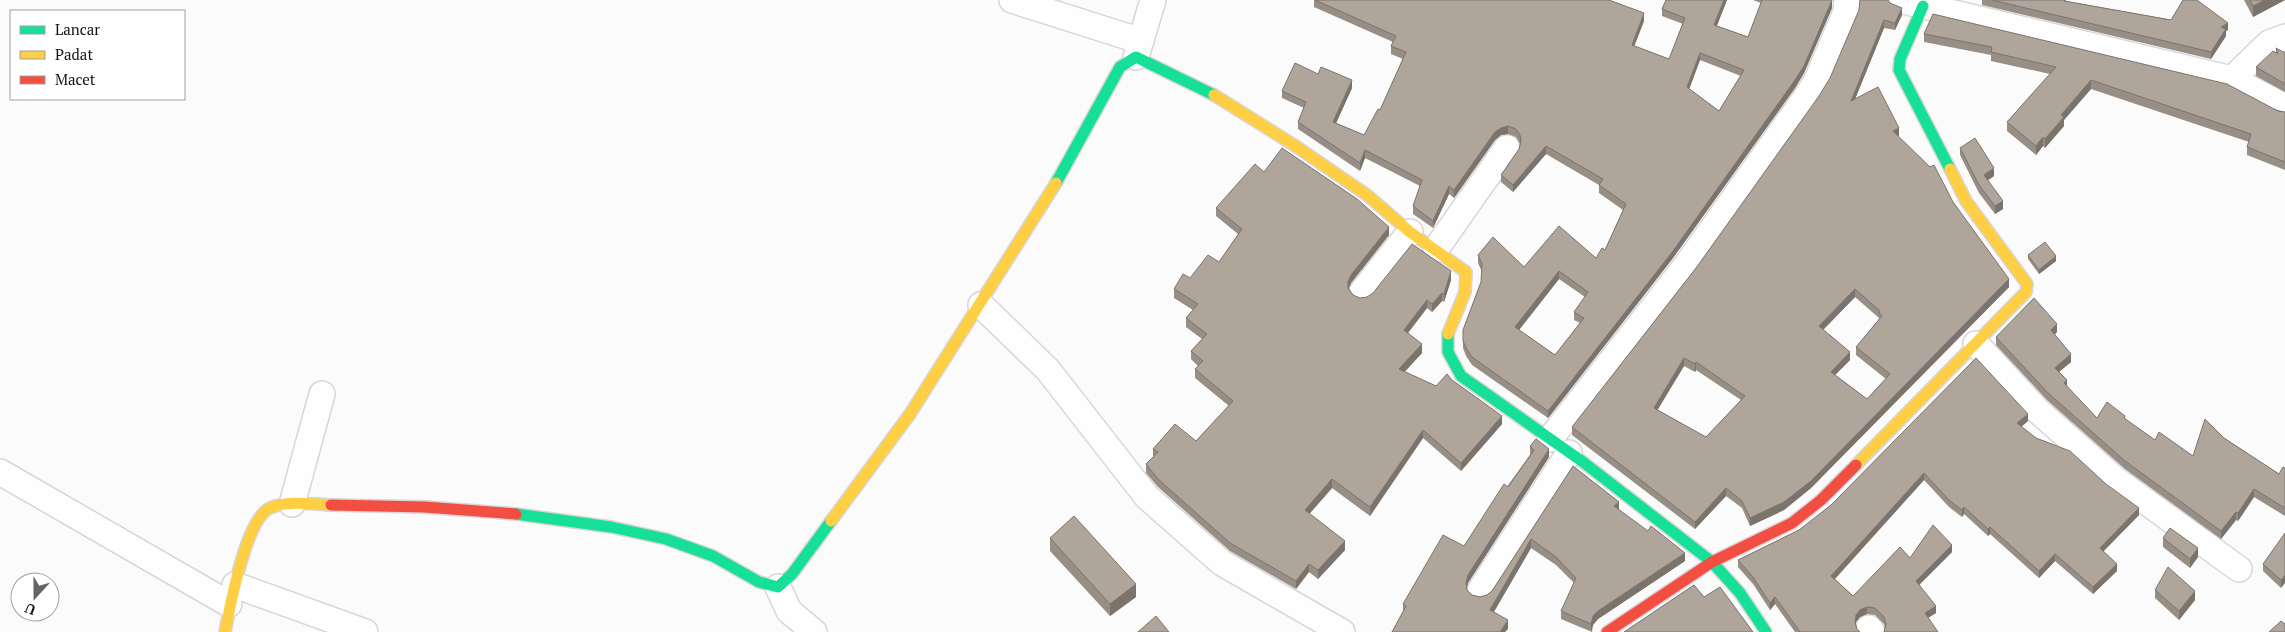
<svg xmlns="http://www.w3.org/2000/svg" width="2285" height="632" font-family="'PT Serif',serif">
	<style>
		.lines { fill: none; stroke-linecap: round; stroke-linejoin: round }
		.street-casing { stroke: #d8d5d8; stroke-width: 28 }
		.fast-casing { stroke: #d8d5d8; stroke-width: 14 }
		.slow-casing { stroke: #d8d5d8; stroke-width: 14 }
		.jam-casing { stroke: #d8d5d8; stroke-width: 14 }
		.street { stroke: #fffeff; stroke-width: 25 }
		.fast { stroke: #16e098; stroke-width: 11 }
		.slow { stroke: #ffcf43; stroke-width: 11 }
		.jam { stroke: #f24e42; stroke-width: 11 }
		.wall { fill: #978e85; fill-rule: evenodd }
		.shaded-wall { fill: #7b746c }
		.building { fill: #b0a59b; stroke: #7b746c; fill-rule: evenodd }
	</style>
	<rect width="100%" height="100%" fill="#fcfbfc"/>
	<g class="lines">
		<g class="street-casing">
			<path id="street" d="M1012,0L1141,41
				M1899,0L2232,79L2285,107
				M1136,57L1153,0
				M2232,79L2269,43L2285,37
				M1436,249L1507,148
				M1362,292L1410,232
				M981,305L1048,370L1147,497L1222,563L1342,632
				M1976,344L2037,410L2116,480L2239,569
				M1550,439L1685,267L1807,96L1817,80L1846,12L1847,0
				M0,472L229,604
				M292,504L322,394
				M235,585L365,632
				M778,587L789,611L814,632
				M1480,591L1569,453
				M1869,628L1872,632"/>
		</g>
		<g class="fast-casing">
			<path id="fast" d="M1923,6L1900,59L1899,70L1950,169
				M1056,183L1120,67L1136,57L1214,95
				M1448,334V352L1461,376L1583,462L1712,562L1740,593L1766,632
				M516,514L611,527L666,539L713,556L759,582L778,587L792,574L831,521"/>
		</g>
		<g class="slow-casing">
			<path id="slow" d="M1214,95L1297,147L1367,195L1410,232L1466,272L1465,292L1448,334
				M1856,465L2026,292L2027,284L1966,201L1950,169
				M831,521L910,414L1056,183
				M225,632C230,606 246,519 270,508C287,500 312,504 331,505"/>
		</g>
		<g class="jam-casing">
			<path id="jam" d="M331,505L425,507L516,514
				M1607,632L1712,562L1792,523L1821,500L1856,465"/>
		</g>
		<use href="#street" class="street"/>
		<use href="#fast" class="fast"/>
		<use href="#slow" class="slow"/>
		<use href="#jam" class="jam"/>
	</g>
	<path class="wall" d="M1314,0H1609L1644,21L1634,46L1669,59L1683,24L1662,16V9L1666,0H1727L1717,26L1748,37L1761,3L1753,0H1832V8L1804,73L1795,88L1673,258L1548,418L1472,365L1466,356L1463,348V330L1481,282L1482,272L1478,263V255L1524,267L1596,258L1605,250L1623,210L1599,193V185L1546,154L1513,192L1501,182V175L1519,149L1520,144L1516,137L1508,134L1501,135L1495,140L1454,198L1449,194L1433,228L1413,214V206L1420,186L1365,158L1360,171L1298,129V122L1304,108L1282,98V91L1318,74L1352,88L1336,123L1364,135L1380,110L1403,59L1391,54V46L1393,42L1314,7ZM1700,60L1741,76L1719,111L1689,89ZM1559,279L1585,297L1574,312V320L1580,323L1555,355L1519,330Z
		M1982,0H2066V1L2228,30L2226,31V36L2211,59L1982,5Z
		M2244,0H2285L2253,17Z
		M1890,3L1902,15L1895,30L1884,28L1855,99L1899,136H1898L1953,202L2009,287L1811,488L1784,510L1750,526L1742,508L1726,496L1695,529L1572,435V427L1696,268ZM1855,297L1879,318V319L1856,347V355L1886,379L1867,399L1835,375L1850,360L1823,330ZM1684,366L1695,372L1696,370L1741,400L1706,437L1657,410Z
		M1933,14L2285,112V170L2247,155V147L2249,142L2091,89L2064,120V126L2045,148L2043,146L2036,155L2007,131V122L2050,74L1991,61V55L1924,42V34Z
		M2276,48L2285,53V92L2256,76V67L2276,53Z
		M1960,148L1994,176L1988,180L2003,209L1995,214L1979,193L1960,155Z
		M1264,172L1389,235L1351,283L1349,288L1353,295L1360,298L1367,297L1451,280L1444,302L1442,301L1432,312L1427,308L1408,333L1422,353L1404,372L1436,386L1452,380L1502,424L1461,471L1423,438L1370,516L1332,488L1309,514L1345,550L1318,579L1309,572L1296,589L1230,551L1158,487L1146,473V464L1153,457V449L1196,441L1229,406L1195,378V369L1198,366L1191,359V351L1202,339L1186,327V318L1193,310L1174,298V289L1190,278L1219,262L1238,234L1216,216V208Z
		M2028,255L2056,261L2039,274L2028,259Z
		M2057,332L2054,335L2071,362L2059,372L2067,387L2097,418L2125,419L2155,440L2193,456L2224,438L2279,474L2285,468V516L2254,497L2238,521L2236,520L2221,539L2125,469L2047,400L1996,345V337Z
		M2028,421L2021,427L2139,515L2103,551L2117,571L2093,594L2055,561L2039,578L1990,534L1988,536L1964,514L1962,517L1949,507L1924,480L1835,579L1853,596L1910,558L1952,552L1919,585L1936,613L1885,631V628L1884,624L1875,615L1867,614L1860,617L1856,622V625L1857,629L1860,632H1795L1775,604L1770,610L1753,584L1738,567V560Z
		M1530,446L1549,457L1468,583L1467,587V590L1472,595L1480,597L1487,595L1492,591L1573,466L1619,510L1685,561L1598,619L1593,625L1592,632L1561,619V611L1574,583L1556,565L1531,548L1494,612L1508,629L1403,611V604L1464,546L1530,455Z
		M2285,533L2281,588L2263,571V564Z
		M1050,538L1136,597L1110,616L1050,551Z
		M2163,538L2198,557L2190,568L2163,547Z
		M2155,590L2195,600L2179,620L2155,598Z"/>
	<path class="shaded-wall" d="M1724,0H1727L1714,32V25Z
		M1832,0V8L1804,73L1795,88L1673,258L1548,418V411Z
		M2265,0H2285L2253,17V6Z
		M1902,8V15L1895,30V23Z
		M1644,13V21L1632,52V45Z
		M1884,20V28L1851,109V101Z
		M2228,23V30L2226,31V36L2211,59V52L2221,27Z
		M1700,53V60L1687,95V87Z
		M1352,80V88L1333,130V122Z
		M2091,80V89L2064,120V126L2045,148V139L2061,115Z
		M1508,126V134L1501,135L1495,140L1454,198V190L1495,132L1501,128Z
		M1899,128V136L1893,139V131Z
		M2043,137V146L2036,155V146Z
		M1546,146V154L1513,192V185Z
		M1365,150V158L1360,171V163Z
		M1994,168V176L1984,183V175Z
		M1449,186V194L1433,228V221Z
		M2003,201V209L1995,214V206Z
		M1389,227V235L1351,283L1348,290V282L1351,275Z
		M2056,256V261L2039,274V270Z
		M1451,271V280L1444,302V294Z
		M1559,271V279L1515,335V327Z
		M2009,279V287L1811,488L1784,510L1750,526V518Z
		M1855,289V297L1819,334V326Z
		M1442,293V301L1432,312V304Z
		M1427,300V308L1404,338V330Z
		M2057,324V332L2051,338V330Z
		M1422,344V353L1399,378V369Z
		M1850,352V360L1831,379V372Z
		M2071,354V362L2055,375V368Z
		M1684,358V366L1654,416V408Z
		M1696,362V370L1695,372V364Z
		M2067,380V387L2064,383Z
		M2028,414V421L2017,430V423Z
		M1502,416V424L1461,471V463Z
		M1423,430V438L1370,516V507Z
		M1549,449V457L1468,583L1466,591V583L1468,575Z
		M1924,473V480L1831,583V576Z
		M1332,479V488L1305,519V510Z
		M1726,488V496L1695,529V522Z
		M2254,489V497L2238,521V513Z
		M1619,502V510L1614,506Z
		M1964,507V514L1962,517V510Z
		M2139,508V515L2100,555V548Z
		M2236,512V520L2221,539V531Z
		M1990,527V534L1988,536V529Z
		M1531,539V548L1490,618V610Z
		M1345,541V550L1318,579V570Z
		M1952,545V552L1916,588V581Z
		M2198,548V557L2190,568V559Z
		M1685,553V561L1598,619L1593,625L1591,632V624L1593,616L1598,611Z
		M2055,554V561L2039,578V571Z
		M1309,564V572L1296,589V581Z
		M2117,564V571L2093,594V587Z
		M2285,575V583L2281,588V580Z
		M1136,584V597L1110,616V604Z
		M2195,591V600L2179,620V611Z
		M1775,597V604L1770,610V603Z
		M1936,606V613L1925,620V613Z
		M1867,607V614L1860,617L1856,622L1855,629V622L1856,615L1860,610Z
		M1508,620V629L1505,632H1500Z"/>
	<path class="building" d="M1315,0H1609L1644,13L1632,45L1669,59L1685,18L1662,9L1666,0H1724L1714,25L1748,37L1762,0H1832L1804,66L1795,80L1673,251L1548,411L1472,357L1466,348L1463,341V330L1481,282L1482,264L1478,255L1493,237L1524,267L1559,226L1596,258L1602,248L1605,250L1626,204L1599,185L1603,179L1546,146L1513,185L1501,175L1519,149L1521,141L1520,135L1516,129L1508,126L1501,128L1495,132L1454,190L1449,186L1433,221L1413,206L1422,180L1365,150L1360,163L1298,122L1306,102L1282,91L1295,63L1318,74L1321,67L1352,80L1333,122L1364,135L1378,109L1380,110L1406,52L1391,46L1396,36ZM1700,53L1744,70L1719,111L1687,87ZM1559,271L1588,292L1574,312L1584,318L1555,355L1515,327Z
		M1860,0H1888L1890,3L1902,8L1895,23L1884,20L1851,101L1878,87L1899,128L1893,131L1930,167L1934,165L1953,202L2009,279L1811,481L1784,502L1750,518L1742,501L1726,488L1695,522L1572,427L1696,268L1819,96L1830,78L1859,10ZM1855,289L1880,311L1879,313L1882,316L1856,347L1890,374L1867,399L1831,372L1850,352L1819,326ZM1684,358L1695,364L1696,362L1745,396L1706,437L1654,408Z
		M1992,0H2065L2064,1L2171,20L2183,0H2197L2228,23L2221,27L2226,29L2211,52Z
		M2250,0H2265L2253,6Z
		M1933,14L2227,84L2278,111L2285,112V162L2247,147L2251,134L2091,80L2061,115L2064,117L2045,139L2043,137L2036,146L2007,122L2056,67L1991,52L1992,47L1924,34Z
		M2276,48L2285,53V84L2256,67L2273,51L2278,54Z
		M1975,138L1994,168L1984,175L2003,201L1995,206L1979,185L1960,148Z
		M1282,148L1357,199L1389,227L1351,275L1348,282V288L1353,295L1360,298L1367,297L1373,293L1412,244L1451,271L1444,294L1442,293L1432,304L1427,300L1404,330L1422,344L1399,369L1436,386L1447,374L1452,380L1502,416L1461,463L1423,430L1370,507L1332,479L1305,510L1345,541L1318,570L1309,564L1296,581L1230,543L1158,479L1146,464L1158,452L1153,449L1175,424L1196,441L1233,401L1195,369L1203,361L1191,351L1207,334L1186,318L1198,304L1174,289L1183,274L1190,278L1208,255L1219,262L1242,229L1216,208L1255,164L1264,172Z
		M2045,242L2056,256L2039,270L2028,255Z
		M2034,298L2057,324L2051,330L2071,354L2055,368L2067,380L2064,383L2097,418L2107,402L2125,416L2124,418L2155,440L2159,432L2193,456L2205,419L2224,438L2279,474L2283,467L2285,468V508L2254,489L2238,513L2236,512L2221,531L2125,461L2047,392L1996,337Z
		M1976,358L2028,414L2017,423L2036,438L2070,451L2106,484L2139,508L2100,548L2117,564L2093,587L2055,554L2039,571L1990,527L1988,529L1964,507L1962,510L1949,500L1924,473L1831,576L1853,596L1900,547L1910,558L1933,525L1952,545L1916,581L1936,606L1925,613L1938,632H1884L1886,624L1884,617L1875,608L1867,607L1860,610L1856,615L1855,622L1857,629L1860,632H1800L1775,597L1770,603L1753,577L1738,560L1799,530L1831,505Z
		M1536,439L1549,449L1468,575L1466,583L1467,590L1472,595L1480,597L1487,595L1492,591L1573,466L1619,502L1614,506L1648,531L1651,526L1685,553L1598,611L1593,616L1591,624L1561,611L1576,578L1556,557L1531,539L1490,610L1508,620L1500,632H1392L1406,606L1403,604L1443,535L1464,546L1504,484L1508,487L1534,450L1530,446Z
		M1074,516L1136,584L1110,604L1050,538Z
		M2170,528L2198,548L2190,559L2163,538Z
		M2285,533V575L2281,580L2263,564Z
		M2168,567L2195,591L2179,611L2155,590Z
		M1694,585L1704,597L1720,587L1753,632H1624Z
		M1156,616L1169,632H1138Z
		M2281,621L2285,624V632H2269Z"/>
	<rect x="10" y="10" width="175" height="90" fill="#ffffff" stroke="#a2a0a2"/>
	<rect x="20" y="26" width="25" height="8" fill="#16e098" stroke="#a2a0a2"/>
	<text x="55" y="35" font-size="15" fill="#171117">Lancar</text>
	<rect x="20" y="51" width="25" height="8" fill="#ffcf43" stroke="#a2a0a2"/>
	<text x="55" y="60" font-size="15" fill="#171117">Padat</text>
	<rect x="20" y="76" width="25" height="8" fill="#f24e42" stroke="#a2a0a2"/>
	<text x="55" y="85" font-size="15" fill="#171117">Macet</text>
	<g transform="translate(35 597) rotate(201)"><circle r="24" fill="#ffffff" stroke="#a2a0a2"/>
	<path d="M0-4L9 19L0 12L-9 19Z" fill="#676367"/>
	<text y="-8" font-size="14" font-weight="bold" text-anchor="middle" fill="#171117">U</text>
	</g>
</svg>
